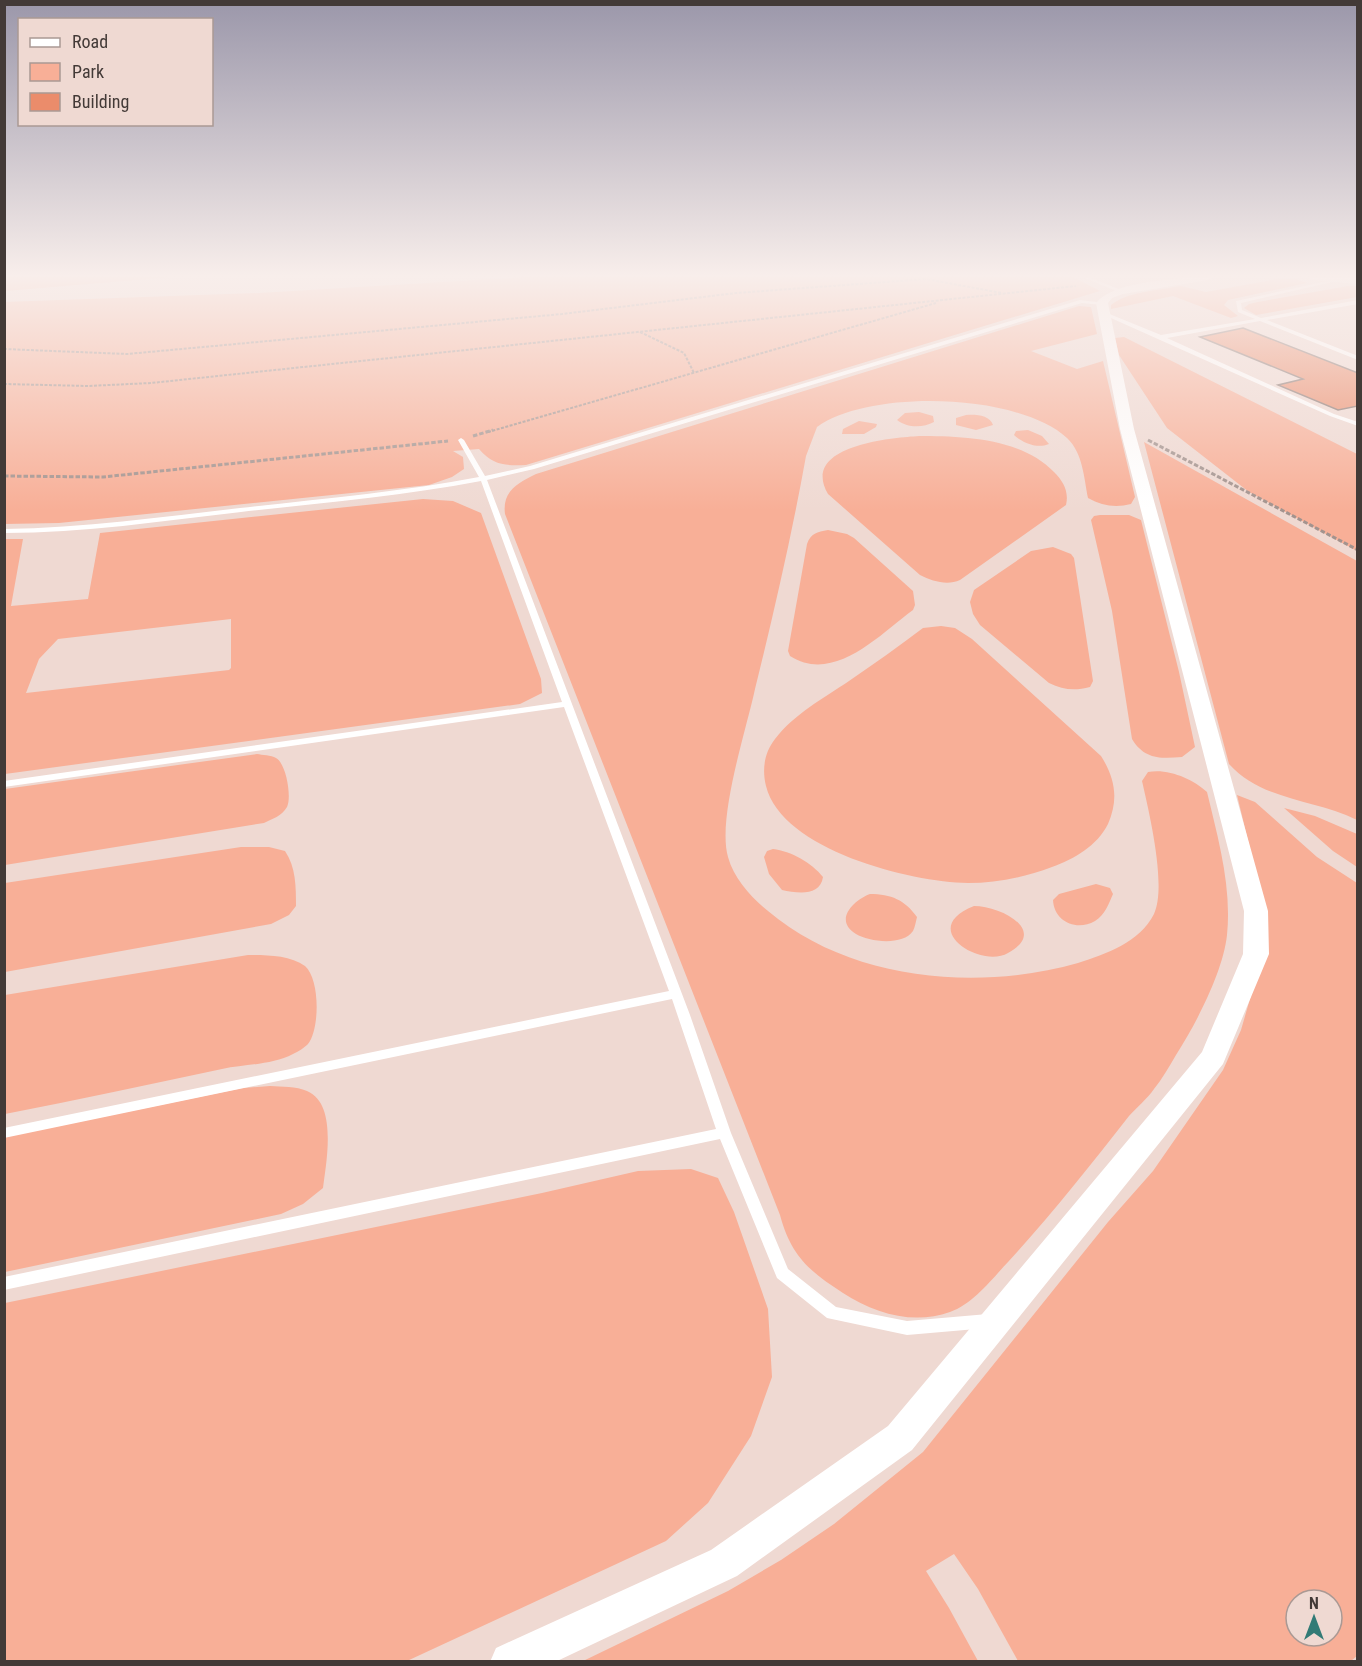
<svg xmlns="http://www.w3.org/2000/svg" width="1362" height="1666" font-family="'Roboto Condensed',sans-serif">
	<style>
		.green { fill: #f8af97; fill-rule: evenodd }
		.building { fill: #eb8c6b; stroke: #86726c; stroke-width: 1.5 }
		.lines { fill: none; stroke-linecap: round; stroke-linejoin: round }
		.path-far1 { stroke: #a3938e; stroke-width: 2; stroke-dasharray: 3 1.5; stroke-linecap: butt }
		.path { stroke: #a3938e; stroke-width: 3; stroke-dasharray: 4.5 2; stroke-linecap: butt }
		.service { fill: #fff; fill-rule: evenodd }
		.minor { fill: #fff; fill-rule: evenodd }
	</style>
	<rect width="100%" height="100%" fill="#efd9d2"/>
	<path class="green" d="M5,277H172L5,291Z
		M525,277H1073L1100,291L526,465C505,466 493,465 479,449L453,451L463,457L464,469L452,477L429,485L59,523L4,524V302L259,293Z
		M1278,279H1295L1307,283L1228,300L1224,305L1238,316L1231,318L1173,296L1111,309V305C1127,292 1155,291 1174,287L1181,286L1206,292Z
		M1348,286H1357V297L1256,315L1244,308L1249,304L1258,302Z
		M1079,306L1091,307L1097,334L1031,351L1077,369L1103,361L1135,497L1131,504C1116,508 1102,506 1088,498C1084,478 1083,453 1067,438C1018,393 870,389 817,427L806,456C792,534 774,612 755,689C746,731 717,818 728,857C734,879 751,897 768,911C849,980 977,992 1078,963C1106,954 1140,942 1154,914C1167,886 1149,812 1142,781L1148,772C1168,768 1193,779 1207,792C1218,838 1232,887 1227,935C1223,972 1196,1024 1176,1055C1169,1067 1162,1079 1154,1089C1147,1099 1137,1107 1129,1116C1090,1166 1051,1215 1008,1262C992,1279 973,1304 950,1312C914,1325 875,1314 843,1293C809,1271 791,1256 780,1215L505,514C502,492 517,483 536,474Z
		M1124,337L1357,454V551L1249,492L1167,428L1119,355L1115,338Z
		M919,412L933,416L934,422C923,428 907,428 897,420L905,413Z
		M966,415C975,414 990,415 993,425L976,430L956,425V418Z
		M859,421L877,424L876,427L864,434H842L843,429Z
		M1028,430L1042,436L1049,444C1037,449 1023,443 1014,435L1016,431Z
		M919,436C962,436 1022,438 1054,472C1064,482 1069,492 1066,505L960,580C947,586 932,581 920,575L828,494C800,446 889,438 919,436Z
		M1144,442L1357,561V820C1315,799 1262,801 1229,764Z
		M423,499L453,501L481,513L541,679L542,693L520,704L5,774V539H23L11,606L88,599L100,533ZM231,619V668L229,670L26,693L39,659L58,639Z
		M1100,515H1129L1141,520L1179,672L1195,747L1182,757C1160,759 1144,759 1132,739L1112,611L1091,520L1094,516Z
		M828,530L847,534L854,538L913,591L915,605L913,610C879,635 834,684 790,656L788,651L807,544C811,533 817,532 828,530Z
		M1053,547L1071,554L1074,558L1093,681L1090,687C1075,691 1063,690 1049,683L980,625L973,614L970,602L974,590L1031,551Z
		M941,626L955,628L972,639L1101,756C1115,778 1119,799 1108,824C1097,846 1074,859 1052,867C1025,877 997,883 968,883C910,882 782,850 766,786C762,770 764,753 775,739C794,714 824,698 849,681C874,664 899,646 923,628Z
		M257,754C262,755 271,755 276,758C286,763 292,797 287,807C282,816 272,819 264,823L5,865V789Z
		M1237,795L1255,802L1317,857L1357,883L1358,1655L1351,1661H1018L978,1589L954,1554L926,1571L949,1608L978,1661L581,1662L728,1591L781,1560L834,1524L923,1452L1108,1222L1153,1171L1223,1070L1241,1030L1254,985L1257,878ZM1296,1600H1332V1636H1296Z
		M1284,808L1315,816L1357,834V867L1333,851Z
		M241,847H269L285,851C296,867 296,887 296,906L289,915L271,924L5,972V883Z
		M773,849C791,851 812,863 823,877C820,897 797,893 782,890L769,874L764,857L767,851Z
		M1096,884L1110,888L1113,894C1109,903 1105,915 1095,921C1076,932 1054,921 1053,900L1059,894Z
		M870,894C891,894 905,900 917,917C916,921 915,927 913,931C903,946 869,942 856,934C833,920 854,900 870,894Z
		M974,906C1001,906 1049,931 1008,953C981,969 916,929 974,906Z
		M248,955C266,955 290,955 305,966C320,979 320,1029 308,1044C305,1047 298,1052 293,1054C272,1065 246,1064 222,1069C150,1084 77,1100 5,1114V995Z
		M270,1086C282,1087 296,1086 307,1091C338,1104 326,1163 323,1188L303,1204L281,1214L5,1272L4,1137L243,1088Z
		M691,1169L718,1178L734,1212L768,1309L772,1377L751,1436L708,1503L666,1541L407,1661H5V1303L542,1193L638,1171Z"/>
	<path class="building" d="M1243,328L1358,373V406L1338,410L1278,385L1303,379L1200,337Z"/>
	<g class="lines">
		<path class="path-far1" d="M640,332L684,353L694,373
			M4,349L127,354L562,314L736,293L926,279L1002,293
			M4,384L88,386L151,383L1076,286
			M488,432L936,303"/>
		<path class="path" d="M473,436L493,430
			M1148,440L1358,550
			M4,476L103,477L448,441"/>
		<path class="service" d="M1082,277H1088L1124,291L1119,292Z
			M1334,277H1358V279L1341,280L1241,303L1242,310L1261,318L1358,300V304L1267,320L1358,356V360L1260,321L1167,338L1334,414L1358,422V426L1330,416L1102,314L1107,313L1161,335L1255,319L1238,312L1236,301L1332,280Z
			M1080,300L1105,303L1102,305L1082,303L534,469L487,480L690,1015L731,1133L788,1269L836,1307L907,1321L988,1314L993,1316L996,1321L993,1326L988,1328L907,1335L827,1318L777,1278L720,1139L4,1290V1277L716,1129L672,999L4,1138V1128L669,991L564,707L4,787V781L562,702L481,481C401,496 321,503 241,512C162,521 84,533 4,533V529C84,528 161,517 240,508C320,499 400,492 479,477L458,440L461,438L464,440L485,476L530,466Z"/>
		<path class="minor" d="M1190,277H1213L1208,280L1123,294L1112,298L1108,303L1134,429L1268,911L1269,954L1223,1064L912,1450L737,1576L555,1662H490L496,1648L711,1550L888,1426L1202,1052L1243,954L1244,911L1120,429L1096,303C1113,282 1164,281 1190,277Z
			M1307,277L1358,278V284L1312,280Z"/>
	</g>
	<linearGradient id="sky" x2="0" y2="1"><stop stop-color="#9b97aa"/><stop offset="0.54" stop-color="#f8eeeb"/><stop offset="1" stop-color="#f8eeeb" stop-opacity="0"/></linearGradient>
	<rect width="1362" height="510" fill="url(#sky)"/>
	<rect width="1362" height="1666" fill="none" stroke="#433a37" stroke-width="12"/>
	<rect x="18" y="18" width="195" height="108" fill="#efd9d2" stroke="#aa9994" stroke-width="1.5"/>
	<rect x="30" y="38" width="30" height="9" fill="#ffffff" stroke="#aa9994" stroke-width="1.5"/>
	<text x="72" y="48" font-size="18" fill="#433a37">Road</text>
	<rect x="30" y="63" width="30" height="18" fill="#f8af97" stroke="#aa9994" stroke-width="1.5"/>
	<text x="72" y="78" font-size="18" fill="#433a37">Park</text>
	<rect x="30" y="93" width="30" height="18" fill="#eb8c6b" stroke="#aa9994" stroke-width="1.5"/>
	<text x="72" y="108" font-size="18" fill="#433a37">Building</text>
	<g transform="translate(1314 1618)"><circle r="28" fill="#efd9d2" stroke="#aa9994" stroke-width="1.5"/>
	<path d="M0-4.5L10 22L0 15L-10 22Z" fill="#327b76"/>
	<text y="-9" font-size="16" font-weight="bold" text-anchor="middle" fill="#433a37">N</text>
	</g>
</svg>
